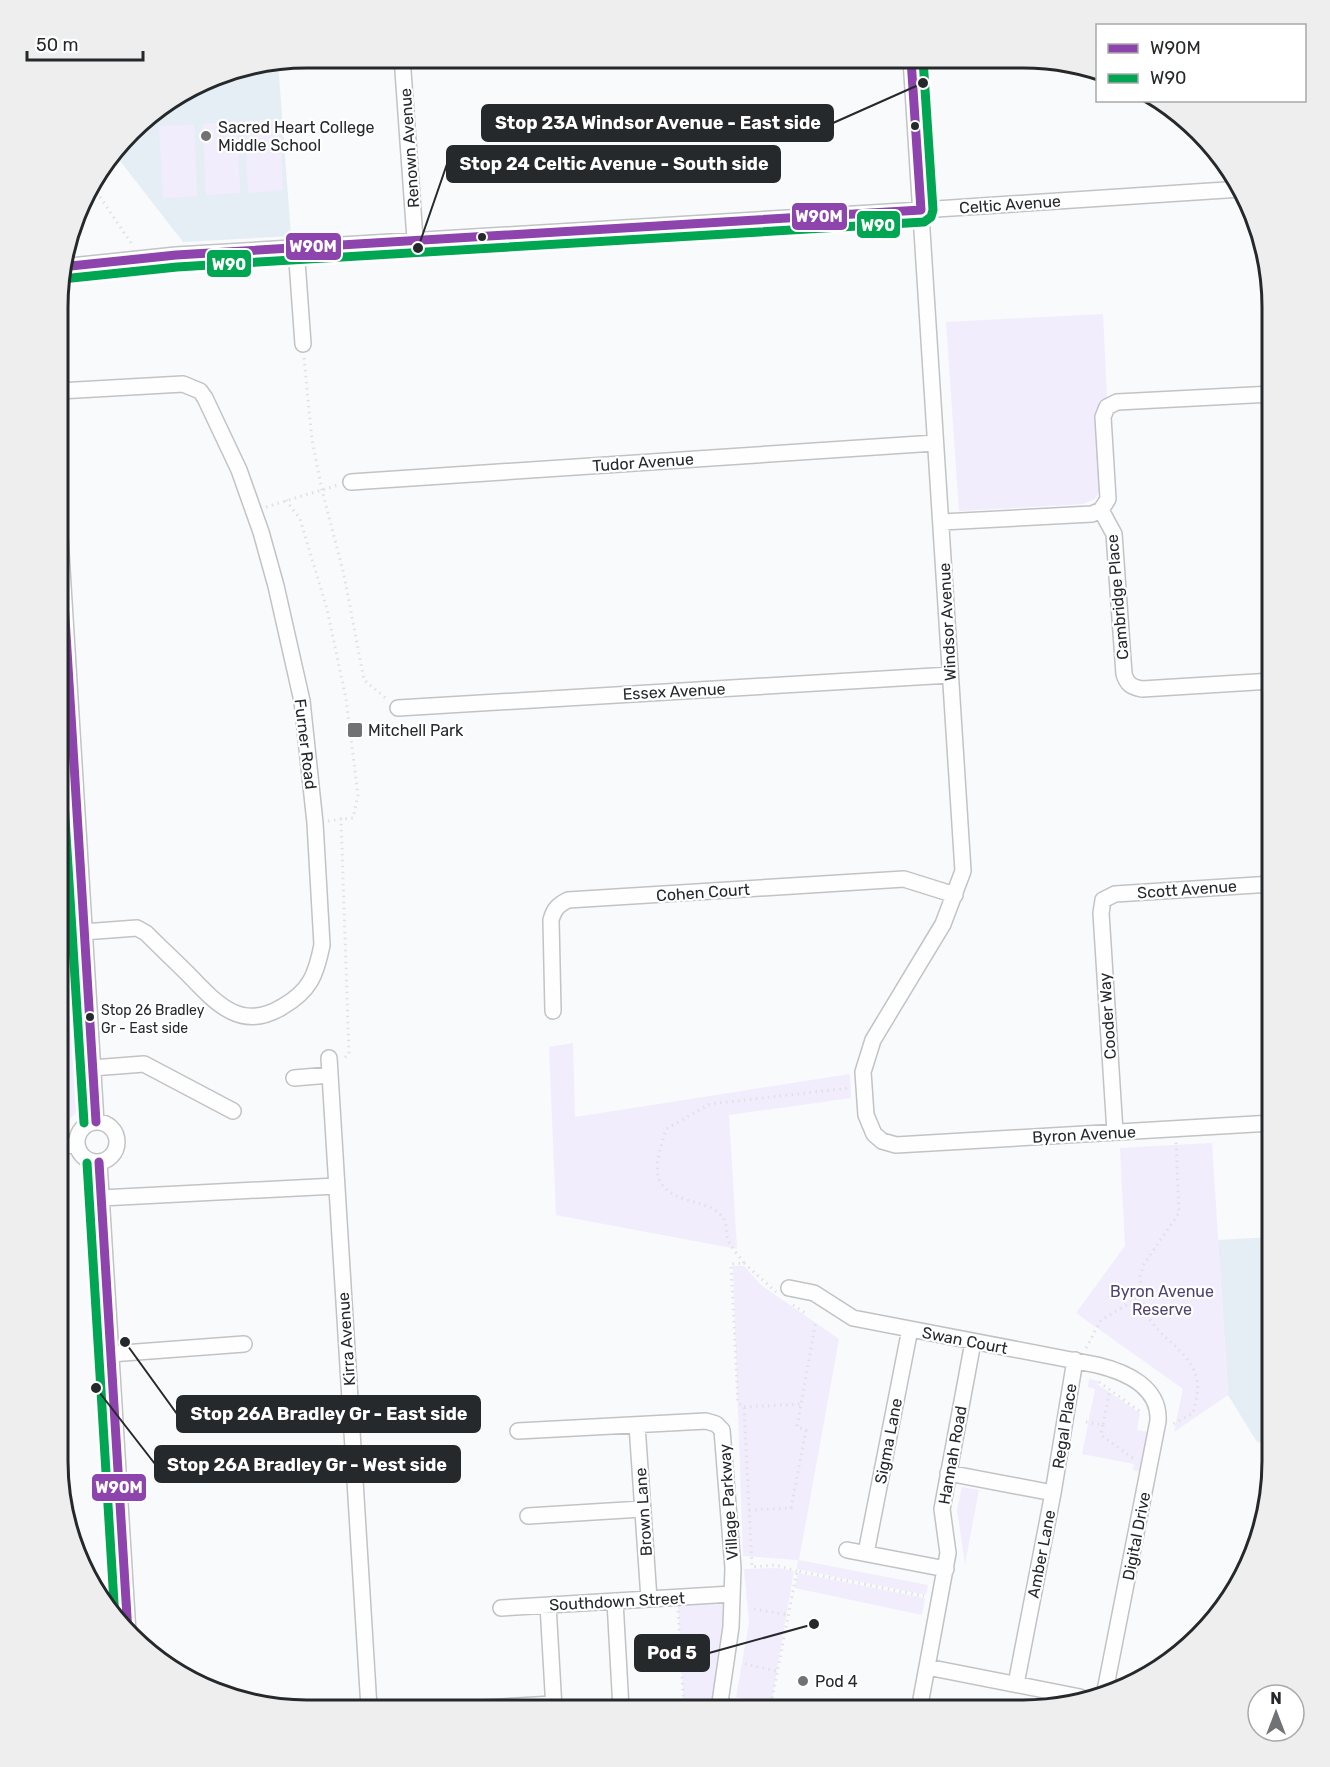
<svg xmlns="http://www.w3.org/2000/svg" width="1330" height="1767" font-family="Rubik,sans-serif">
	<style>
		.built { fill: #e6eef5 }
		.green { fill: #f1edfd }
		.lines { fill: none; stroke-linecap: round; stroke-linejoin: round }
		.minor-casing { stroke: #c1c3c5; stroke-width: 18 }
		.path { stroke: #e0e1e2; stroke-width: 3; stroke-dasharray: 1.5 4.5; stroke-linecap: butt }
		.minor { stroke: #fefeff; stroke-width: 15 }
		.bus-1-casing { stroke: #fff; stroke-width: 14 }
		.bus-2-casing { stroke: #fff; stroke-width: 14 }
		.bus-1 { stroke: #8e44ad; stroke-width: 9 }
		.bus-2 { stroke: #00a651; stroke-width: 9 }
		.bus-dot { fill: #26292b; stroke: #fff; stroke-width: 2 }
		.poi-dot { fill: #707274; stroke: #fff; stroke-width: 2 }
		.labels { text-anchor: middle; stroke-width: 4.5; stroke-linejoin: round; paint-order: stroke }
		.bus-label { font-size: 14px; fill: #26292b; stroke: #fff; text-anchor: start }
		.poi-label { font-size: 16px; fill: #26292b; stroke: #fff; text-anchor: start }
		.street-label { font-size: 16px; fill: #26292b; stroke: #fff }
		.park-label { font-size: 16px; fill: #514270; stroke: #fff }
		.rim { fill: none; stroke: #26292b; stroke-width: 3 }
		.leader { fill: none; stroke: #26292b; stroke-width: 2 }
		.callout-dot { fill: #26292b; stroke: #fff; stroke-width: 2 }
		.callout { fill: #26292b; stroke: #26292b; stroke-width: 2 }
		.callout-label { font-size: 18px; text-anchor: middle; font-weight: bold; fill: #fff }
		.line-badge { stroke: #fff; stroke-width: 2 }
		.badge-label { font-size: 16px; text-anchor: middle; font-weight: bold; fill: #fff }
	</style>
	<rect width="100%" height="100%" fill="#f8fafc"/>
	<path class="built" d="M278,62L291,236L183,242L114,153L142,119L226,70Z
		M1273,1237L1272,1444L1257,1442L1228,1395L1218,1240Z"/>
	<path class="green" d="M279,119L283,190L248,193L245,121Z
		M237,121L240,193L206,195L203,124Z
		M194,125L197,196L163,198L159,126Z
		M1103,314L1107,397L1097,411L1101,487L1095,499L1083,504L959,511L946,322Z
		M58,849L76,1112L60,1131H58Z
		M573,1043L575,1117L850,1074L851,1098L729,1115L737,1249L556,1215L549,1047Z
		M1212,1143L1228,1395L1174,1432L1183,1389L1076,1313L1125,1246L1120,1148Z
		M733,1266H744L761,1285L839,1339L799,1560L928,1585L926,1595L797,1569L798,1560L743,1556Z
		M1089,1379L1098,1381L1097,1384L1140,1413L1137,1430L1149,1432L1140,1472L1133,1470L1134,1464L1082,1454L1095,1389L1088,1387Z
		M962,1487L979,1490L965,1564L957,1510Z
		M778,1568L794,1571L771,1704L736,1697L749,1623L744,1569Z
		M798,1573L925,1598L922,1615L795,1588Z
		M716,1602L723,1604L729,1611L713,1709H684L678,1604Z"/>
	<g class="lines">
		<g class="minor-casing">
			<path id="minor" d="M402,57L415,239
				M911,59L963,871L943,924L873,1040L863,1072L866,1115L874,1134L882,1141L896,1145L1273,1123
				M296,247L303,344
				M61,267L176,255L921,210L1241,189
				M59,391L183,384L200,391L205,398L239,470L261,532L276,586L302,701L315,823L322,945C316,975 310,991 282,1007C241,1032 216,1003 189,975C175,961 160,947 146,933L137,928L83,932
				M351,482L935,443
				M1101,510L1114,534L1124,674C1127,684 1131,687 1142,689L1273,681
				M59,520L96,1122
				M942,522L1092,514L1101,510L1108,499L1103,417L1107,407L1117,402L1273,394
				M398,708L950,675
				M553,1011L551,920C554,909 558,905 568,900L904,879L955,895
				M329,1058L369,1708
				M92,1068L144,1064L233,1111
				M294,1078L330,1075
				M77 1142a20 20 0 1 1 40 0a20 20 0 1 1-40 0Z
				M1115,1132L1101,913L1103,900L1115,894L1273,884
				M58,1146L77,1145
				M99,1162L128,1633
				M101,1198L336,1186
				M789,1288L814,1293L853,1318L1097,1365C1126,1372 1160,1387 1158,1421L1105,1691
				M110,1354L244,1344
				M637,1425L649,1599
				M518,1431L706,1421L716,1424L722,1430L733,1568L731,1627L719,1709
				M948,1473L1053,1493L1016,1684
				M1053,1493L1075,1360
				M528,1516L642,1509
				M847,1550L946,1569
				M866,1553L910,1329
				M615,1601L621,1709
				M548,1605L554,1709
				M501,1608L732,1594
				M927,1667L1080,1697
				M481,1708L553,1704
				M919,1710L948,1553L942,1509L973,1342"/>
		</g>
		<path class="path" d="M90,182L133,246
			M304,358L312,440L322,490L344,575L364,680L388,700
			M286,500L300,519L327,609L346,699L358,795L353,818L341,819
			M266,507L338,485
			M328,821L341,819L349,1054L343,1059
			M744,1263L776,1292
			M1141,1291C1144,1336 1185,1341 1196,1376C1200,1388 1196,1401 1193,1413L1173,1424
			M793,1305L808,1315
			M1086,1348L1101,1320L1132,1302L1141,1290L1140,1277L1144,1264L1179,1213L1176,1142
			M1099,1382L1142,1413
			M744,1407L801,1404
			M1086,1422L1103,1425L1110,1390
			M1103,1425L1101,1435L1134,1459V1457
			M749,1510L791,1508L806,1430L797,1427L816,1320
			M797,1571L775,1565L752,1567L744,1407L738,1403L731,1264L744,1263C739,1256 731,1248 728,1240C725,1231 729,1222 720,1214C711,1205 699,1204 687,1200C645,1187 657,1161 666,1129L710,1104L849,1088
			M754,1609L788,1615
			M678,1611L684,1709
			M745,1664L777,1671
			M771,1704L797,1571L924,1596"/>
		<use href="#minor" class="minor"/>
		<g class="bus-1-casing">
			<path id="bus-1" d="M61,267L176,255L921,210L911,59
				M59,520L96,1122
				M99,1162L128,1633"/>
		</g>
		<g class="bus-2-casing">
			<path id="bus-2" d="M62,279L177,267L924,222L931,217L933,210L923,59
				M58,706L84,1123
				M87,1163L115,1619"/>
		</g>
		<use href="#bus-1" class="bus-1"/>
		<use href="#bus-2" class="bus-2"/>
	</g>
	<g class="bus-dot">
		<circle cx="915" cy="126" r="5"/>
		<circle cx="482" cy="237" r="5"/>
		<circle cx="90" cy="1017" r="5"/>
	</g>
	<g class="poi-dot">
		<circle cx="206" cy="136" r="6"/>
		<rect x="347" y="722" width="16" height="16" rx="3"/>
		<circle cx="803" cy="1681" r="6"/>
	</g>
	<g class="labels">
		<g class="bus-label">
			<text x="101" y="1015">Stop 26 Bradley<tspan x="101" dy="18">Gr - East side</tspan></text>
		</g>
		<g class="poi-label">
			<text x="218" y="133">Sacred Heart College<tspan x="218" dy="18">Middle School</tspan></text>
			<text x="368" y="736">Mitchell Park</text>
			<text x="815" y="1687">Pod 4</text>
		</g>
		<g class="street-label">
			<text transform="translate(409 148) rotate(-94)" y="6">Renown Avenue</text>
			<text transform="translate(1010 204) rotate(-4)" y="6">Celtic Avenue</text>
			<text transform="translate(643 462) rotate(-4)" y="6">Tudor Avenue</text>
			<text transform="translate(1117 597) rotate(-95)" y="6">Cambridge Place</text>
			<text transform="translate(947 622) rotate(-93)" y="6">Windsor Avenue</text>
			<text transform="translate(674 691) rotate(-3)" y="6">Essex Avenue</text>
			<text transform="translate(306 744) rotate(83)" y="6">Furner Road</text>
			<text transform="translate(1187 889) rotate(-4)" y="6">Scott Avenue</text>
			<text transform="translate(703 892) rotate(-4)" y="6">Cohen Court</text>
			<text transform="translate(1107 1016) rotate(-94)" y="6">Cooder Way</text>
			<text transform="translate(1084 1134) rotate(-3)" y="6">Byron Avenue</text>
			<text transform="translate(346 1339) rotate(-94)" y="6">Kirra Avenue</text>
			<text transform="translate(965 1340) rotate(11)" y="6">Swan Court</text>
			<text transform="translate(1064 1426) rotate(-81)" y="6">Regal Place</text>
			<text transform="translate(888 1441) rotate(-79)" y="6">Sigma Lane</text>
			<text transform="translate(952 1455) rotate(-80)" y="6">Hannah Road</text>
			<text transform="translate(728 1502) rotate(-94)" y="6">Village Parkway</text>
			<text transform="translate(643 1512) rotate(-94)" y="6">Brown Lane</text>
			<text transform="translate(1136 1536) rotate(-79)" y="6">Digital Drive</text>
			<text transform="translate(1041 1554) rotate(-79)" y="6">Amber Lane</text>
			<text transform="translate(617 1601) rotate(-3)" y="6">Southdown Street</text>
		</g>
		<g class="park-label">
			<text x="1162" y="1297">Byron Avenue<tspan x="1162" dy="18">Reserve</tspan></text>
		</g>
	</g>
	<path d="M0 0H1330V1767H0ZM307 68H1023A239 239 0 0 1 1262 307V1461A239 239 0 0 1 1023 1700H307A239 239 0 0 1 68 1461V307A239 239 0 0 1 307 68Z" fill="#eee" fill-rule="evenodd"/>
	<path class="rim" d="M307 68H1023A239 239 0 0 1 1262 307V1461A239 239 0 0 1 1023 1700H307A239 239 0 0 1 68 1461V307A239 239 0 0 1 307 68Z"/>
	<path class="leader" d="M923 83L833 123M418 248L447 164M125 1342L177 1414M96 1388L155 1464M814 1624L709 1653"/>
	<g class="callout-dot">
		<circle cx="923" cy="83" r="6"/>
		<circle cx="418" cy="248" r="6"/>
		<circle cx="125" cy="1342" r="6"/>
		<circle cx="96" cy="1388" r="6"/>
		<circle cx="814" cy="1624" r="6"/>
	</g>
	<g class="callout">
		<rect x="482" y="105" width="351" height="36" rx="6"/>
		<rect x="447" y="146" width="333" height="36" rx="6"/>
		<rect x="177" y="1396" width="303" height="36" rx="6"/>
		<rect x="155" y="1446" width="305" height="36" rx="6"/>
		<rect x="635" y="1635" width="74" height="36" rx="6"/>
	</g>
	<g class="callout-label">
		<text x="658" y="129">Stop 23A Windsor Avenue - East side</text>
		<text x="614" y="170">Stop 24 Celtic Avenue - South side</text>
		<text x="329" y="1420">Stop 26A Bradley Gr - East side</text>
		<text x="307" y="1471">Stop 26A Bradley Gr - West side</text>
		<text x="672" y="1659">Pod 5</text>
	</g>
	<g class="line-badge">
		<rect x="791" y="202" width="57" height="29" rx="6" fill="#8e44ad"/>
		<rect x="856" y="210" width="45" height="29" rx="6" fill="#00a651"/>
		<rect x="285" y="232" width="57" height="29" rx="6" fill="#8e44ad"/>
		<rect x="206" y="249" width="46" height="29" rx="6" fill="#00a651"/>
		<rect x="91" y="1473" width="56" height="29" rx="6" fill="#8e44ad"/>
	</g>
	<g class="badge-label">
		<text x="819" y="222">W90M</text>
		<text x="878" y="231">W90</text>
		<text x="313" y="252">W90M</text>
		<text x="229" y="270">W90</text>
		<text x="119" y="1493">W90M</text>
	</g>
	<rect x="1096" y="24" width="210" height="78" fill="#ffffff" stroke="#a8a9aa" stroke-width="1.5"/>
	<rect x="1108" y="44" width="30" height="9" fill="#8e44ad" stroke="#a8a9aa" stroke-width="1.5"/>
	<text x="1150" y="54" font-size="18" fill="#26292b">W90M</text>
	<rect x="1108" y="74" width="30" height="9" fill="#00a651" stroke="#a8a9aa" stroke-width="1.5"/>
	<text x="1150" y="84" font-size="18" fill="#26292b">W90</text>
	<g transform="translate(1276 1713)"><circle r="28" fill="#ffffff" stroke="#a8a9aa" stroke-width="1.5"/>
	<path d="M0-4.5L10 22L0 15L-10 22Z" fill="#707274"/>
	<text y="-9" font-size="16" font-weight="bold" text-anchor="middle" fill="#26292b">N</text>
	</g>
	<path d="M27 51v9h116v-9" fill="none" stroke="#26292b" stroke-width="3"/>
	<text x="36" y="51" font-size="18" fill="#26292b" stroke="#ffffff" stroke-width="4.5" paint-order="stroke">50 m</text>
</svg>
